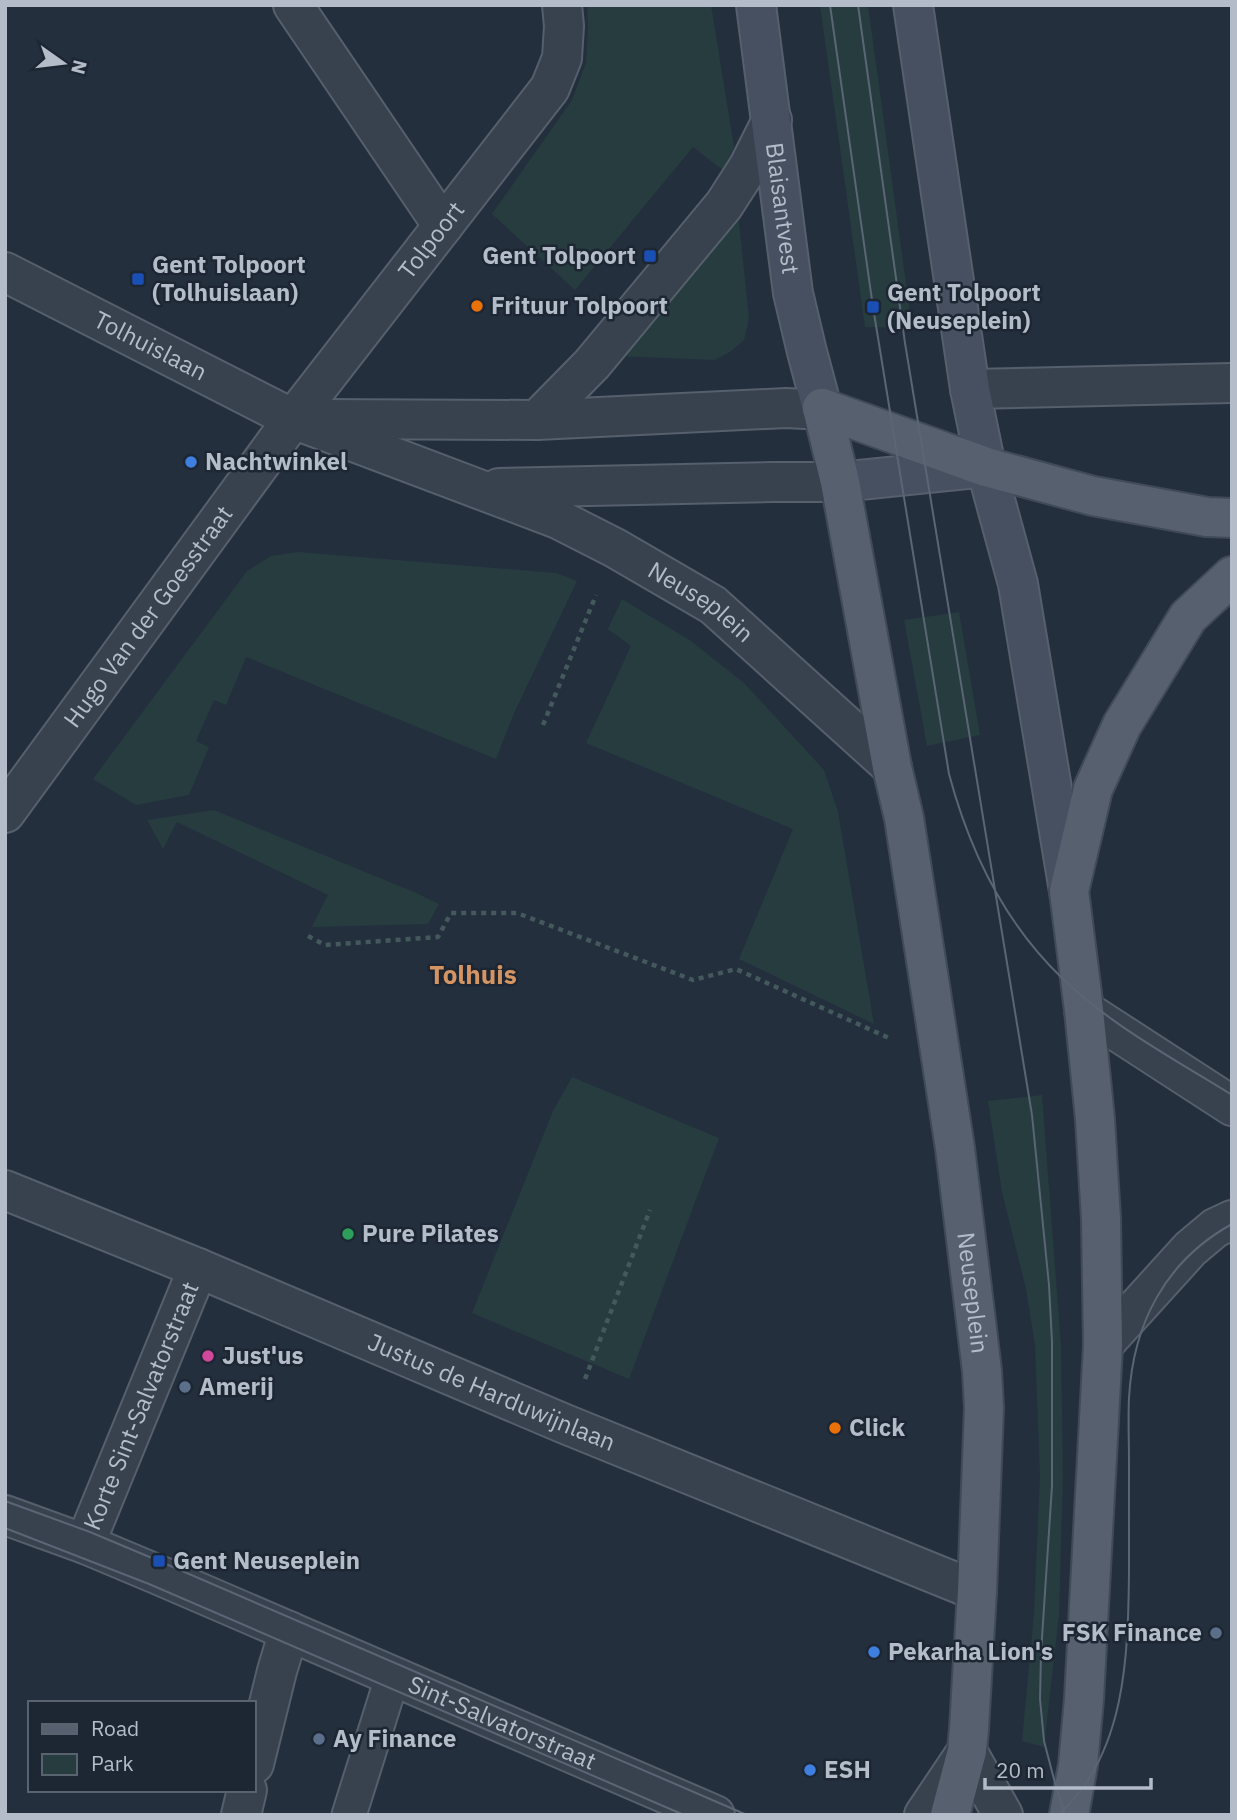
<svg xmlns="http://www.w3.org/2000/svg" width="1237" height="1820" font-family="'IBM Plex Sans',sans-serif">
	<style>
		.green { fill: #263c3f }
		.lines { fill: none; stroke-linecap: round; stroke-linejoin: round }
		.service-casing { stroke: #565f6c; stroke-width: 37 }
		.minor-casing { stroke: #565f6c; stroke-width: 42 }
		.tertiary-casing { stroke: #565f6c; stroke-width: 42 }
		.secondary-casing { stroke: #565f6c; stroke-width: 42 }
		.primary-casing { stroke: #414a57; stroke-width: 42 }
		.path { stroke: #44595c; stroke-width: 4.5; stroke-dasharray: 5 5; stroke-linecap: butt }
		.service { stroke: #38414e; stroke-width: 33 }
		.minor { stroke: #38414e; stroke-width: 38 }
		.tertiary { stroke: #38414e; stroke-width: 38 }
		.secondary { stroke: #465061; stroke-width: 38 }
		.primary { stroke: #56606e; stroke-width: 38 }
		.tram { stroke: #5a6575; stroke-width: 2 }
		.transit-dot { fill: #1a4fb4; stroke: #1d2633; stroke-width: 2.5 }
		.food-dot { fill: #e8710a; stroke: #1d2633; stroke-width: 2.5 }
		.shop-dot { fill: #3f7fe0; stroke: #1d2633; stroke-width: 2.5 }
		.leisure-dot { fill: #2e9e5b; stroke: #1d2633; stroke-width: 2.5 }
		.hotel-dot { fill: #d1479c; stroke: #1d2633; stroke-width: 2.5 }
		.service-dot { fill: #5c6f8a; stroke: #1d2633; stroke-width: 2.5 }
		.labels { text-anchor: middle; stroke-width: 5; stroke-linejoin: round; paint-order: stroke }
		.street-label { font-size: 24px; fill: #b4bcc9; stroke: #1d2633 }
		.poi-label { font-size: 24px; font-weight: bold; fill: #b4bcc9; stroke: #1d2633; text-anchor: start }
		.neighbourhood-label { font-size: 26px; font-weight: bold; fill: #d59563; stroke: #1d2633 }
	</style>
	<rect width="100%" height="100%" fill="#242f3e"/>
	<path class="green" d="M587,5H711L734,147L724,171L693,147L575,290L492,214L572,100L586,63L588,27Z
		M820,5H868L912,328L865,327Z
		M738,213L749,318L744,340L730,352L714,360L616,356Z
		M298,552L556,573L577,581L514,713L496,759L246,657L226,705L214,700L196,741L209,747L189,795L136,805L93,779L247,571L271,556Z
		M622,599L691,641L744,683L824,770L838,812L874,1024L739,959L793,829L586,743L631,646L608,629Z
		M959,612L980,735L927,746L904,620Z
		M214,810L414,892L439,904L428,924L312,927L328,895L177,822L163,849L147,820Z
		M572,1077L719,1138L629,1379L472,1313L553,1111Z
		M1042,1095L1061,1346L1063,1477L1059,1614L1044,1747L1022,1741L1034,1613L1040,1476L1035,1345L1026,1289L1002,1192L988,1101Z"/>
	<g class="lines">
		<g class="service-casing">
			<path id="service" d="M349,1815L393,1675"/>
		</g>
		<g class="minor-casing">
			<g id="minor">
				<path d="M293,5L443,226"/>
				<path d="M970,389L1232,383"/>
				<path d="M537,420L592,364L724,205L749,166L772,120"/>
				<path id="s1" d="M5,813L293,419L550,88L562,58L564,26L562,5"/>
				<path d="M1084,1010L1232,1106"/>
				<path id="s2" d="M5,1190L198,1268L565,1424L977,1591"/>
				<path d="M1103,1345L1190,1249L1215,1228L1232,1220"/>
				<path id="s3" d="M85,1544L198,1268"/>
				<path d="M254,1764L277,1671L289,1631"/>
				<path d="M241,1815L247,1790"/>
			</g>
		</g>
		<g class="tertiary-casing">
			<g id="tertiary">
				<path id="s4" d="M5,272L293,419L558,519L615,548L713,605L892,767"/>
				<path d="M320,419L537,420L786,408L805,409L822,408"/>
				<path d="M499,488L772,482H840"/>
				<path id="s5" d="M5,1515L85,1544L154,1573L715,1815"/>
				<path d="M924,1815L967,1751L1003,1815"/>
			</g>
		</g>
		<g class="secondary-casing">
			<g id="secondary">
				<path id="s6" d="M756,5L793,293L807,352L822,408"/>
				<path d="M913,5L970,389L986,467L1018,584L1069,891"/>
				<path d="M840,482L986,467"/>
			</g>
		</g>
		<g class="primary-casing">
			<g id="primary">
				<path id="s7" d="M822,408L840,482L892,767L904,818L955,1148L982,1371L984,1408L977,1591L969,1729L967,1751L950,1815"/>
				<path d="M822,408L986,467L1093,496L1207,517L1232,518"/>
				<path d="M1069,1815L1078,1765L1084,1699L1103,1345L1101,1219L1095,1119L1084,1010L1069,891L1093,789L1122,725L1188,617L1232,576"/>
			</g>
		</g>
		<path class="path" d="M543,725L596,595
			M308,936L325,945L438,937L451,913H517L693,980L736,969L889,1038
			M585,1379L650,1210"/>
		<use href="#service" class="service"/>
		<use href="#minor" class="minor"/>
		<use href="#tertiary" class="tertiary"/>
		<use href="#secondary" class="secondary"/>
		<use href="#primary" class="primary"/>
		<path class="tram" d="M830,5L873,307L949,774C969,849 1004,922 1061,977C1110,1025 1174,1059 1232,1095
			M858,5L905,343L1032,1115L1049,1285L1052,1342V1486L1041,1653L1040,1699L1044,1741L1055,1783L1065,1815
			M5,1501L90,1532L159,1561L747,1815
			M5,1528L149,1584L684,1815
			M1058,1815C1126,1755 1128,1656 1129,1573C1129,1536 1129,1499 1129,1462C1129,1441 1128,1419 1129,1398C1133,1324 1165,1261 1232,1224"/>
	</g>
	<g class="transit-dot">
		<rect x="643" y="249" width="14" height="14" rx="3.5"/>
		<rect x="131" y="272" width="14" height="14" rx="3.5"/>
		<rect x="866" y="300" width="14" height="14" rx="3.5"/>
		<rect x="152" y="1554" width="14" height="14" rx="3.5"/>
	</g>
	<g class="food-dot">
		<circle cx="477" cy="306" r="7"/>
		<circle cx="835" cy="1428" r="7"/>
	</g>
	<g class="shop-dot">
		<circle cx="191" cy="462" r="7"/>
		<circle cx="874" cy="1652" r="7"/>
		<circle cx="810" cy="1770" r="7"/>
	</g>
	<circle class="leisure-dot" cx="348" cy="1234" r="7"/>
	<circle class="hotel-dot" cx="208" cy="1356" r="7"/>
	<g class="service-dot">
		<circle cx="185" cy="1387" r="7"/>
		<circle cx="1216" cy="1633" r="7"/>
		<circle cx="319" cy="1739" r="7"/>
	</g>
	<g class="labels">
		<g class="street-label">
			<text dy="8" stroke="none"><textPath href="#s6" startOffset="205">Blaisantvest</textPath></text>
			<text dy="8" stroke="none"><textPath href="#s1" startOffset="714">Tolpoort</textPath></text>
			<text dy="8" stroke="none"><textPath href="#s4" startOffset="163">Tolhuislaan</textPath></text>
			<text dy="8" stroke="none"><textPath href="#s4" startOffset="772">Neuseplein</textPath></text>
			<text dy="8" stroke="none"><textPath href="#s1" startOffset="243">Hugo Van der Goesstraat</textPath></text>
			<text dy="8" stroke="none"><textPath href="#s7" startOffset="898">Neuseplein</textPath></text>
			<text dy="8" stroke="none"><textPath href="#s2" startOffset="527">Justus de Harduwijnlaan</textPath></text>
			<text dy="8" stroke="none"><textPath href="#s3" startOffset="149">Korte Sint-Salvatorstraat</textPath></text>
			<text dy="8" stroke="none"><textPath href="#s5" startOffset="539">Sint-Salvatorstraat</textPath></text>
		</g>
		<g class="poi-label">
			<text x="636" y="264" text-anchor="end">Gent Tolpoort</text>
			<text x="152" y="273">Gent Tolpoort<tspan x="152" dy="28">(Tolhuislaan)</tspan></text>
			<text x="887" y="301">Gent Tolpoort<tspan x="887" dy="28">(Neuseplein)</tspan></text>
			<text x="491" y="314">Frituur Tolpoort</text>
			<text x="205" y="470">Nachtwinkel</text>
			<text x="362" y="1242">Pure Pilates</text>
			<text x="222" y="1364">Just'us</text>
			<text x="199" y="1395">Amerij</text>
			<text x="849" y="1436">Click</text>
			<text x="173" y="1569">Gent Neuseplein</text>
			<text x="1202" y="1641" text-anchor="end">FSK Finance</text>
			<text x="888" y="1660">Pekarha Lion's</text>
			<text x="333" y="1747">Ay Finance</text>
			<text x="824" y="1778">ESH</text>
		</g>
		<g class="neighbourhood-label">
			<text x="473" y="984">Tolhuis</text>
		</g>
	</g>
	<rect width="1237" height="1820" fill="none" stroke="#b4bcc9" stroke-width="14"/>
	<rect x="28" y="1701" width="228" height="91" fill="#1d2633" stroke="#59626f" stroke-width="2"/>
	<rect x="42" y="1724" width="35" height="10" fill="#56606e" stroke="#59626f" stroke-width="2"/>
	<text x="91" y="1736" font-size="21" fill="#b4bcc9">Road</text>
	<rect x="42" y="1754" width="35" height="21" fill="#263c3f" stroke="#59626f" stroke-width="2"/>
	<text x="91" y="1771" font-size="21" fill="#b4bcc9">Park</text>
	<g transform="translate(63 63) rotate(104)" stroke="#1d2633" stroke-width="5" paint-order="stroke">
	<path d="M0-5L12 26L0 18L-12 26Z" fill="#b4bcc9"/>
	<text y="-10" font-size="19" font-weight="bold" text-anchor="middle" fill="#b4bcc9">N</text>
	</g>
	<path d="M985 1778v10h166v-10" fill="none" stroke="#b4bcc9" stroke-width="3.5"/>
	<text x="996" y="1778" font-size="21" fill="#b4bcc9" stroke="#1d2633" stroke-width="5" paint-order="stroke">20 m</text>
</svg>
